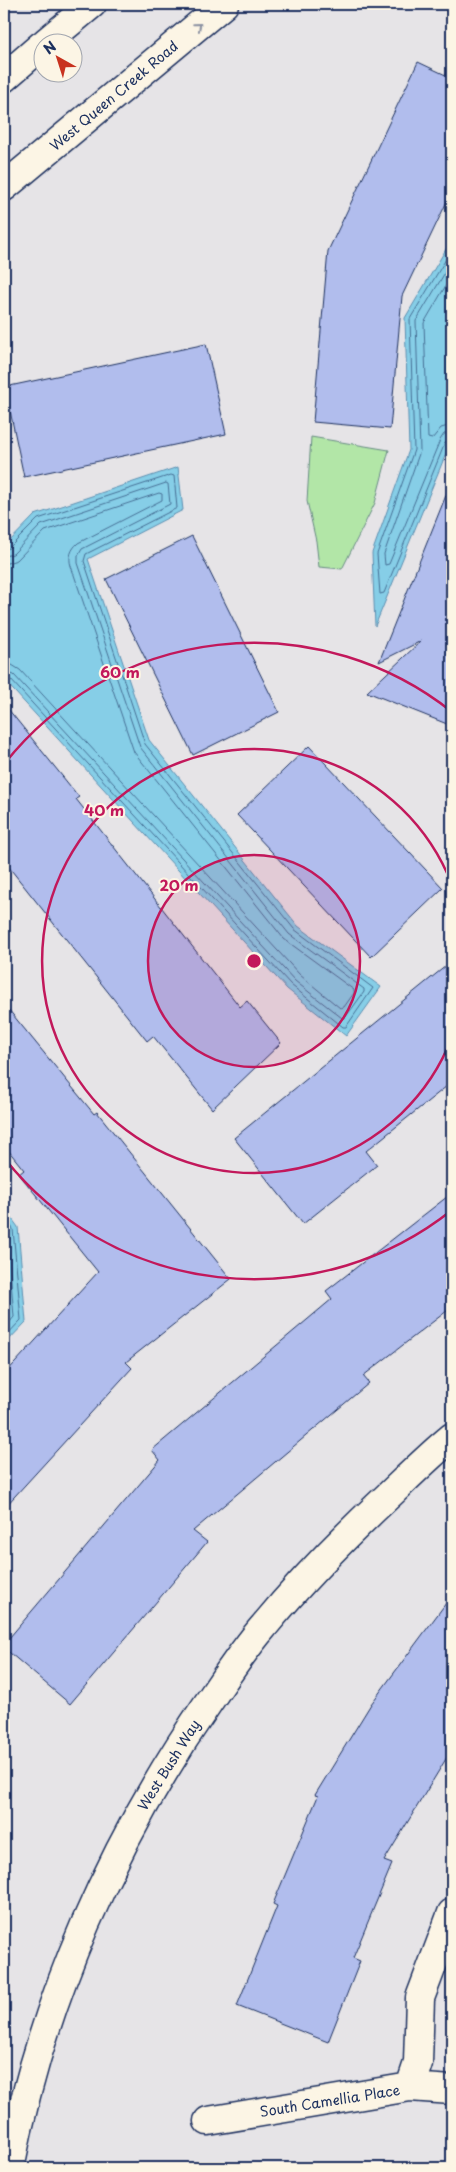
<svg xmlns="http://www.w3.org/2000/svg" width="456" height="2172" font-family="'Playpen Sans',sans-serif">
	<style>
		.green { fill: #b2e6a7; stroke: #668a82 }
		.water { fill: #86cee7; stroke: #5b8eb0 }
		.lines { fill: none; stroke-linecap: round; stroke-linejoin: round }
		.shore { stroke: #466f95; stroke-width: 1 }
		.building { fill: #b1bded; stroke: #1b2f5e }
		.street-casing { stroke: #1b2f5e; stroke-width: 31 }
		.secondary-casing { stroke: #1b2f5e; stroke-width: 31 }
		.primary-casing { stroke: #1b2f5e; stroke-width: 31 }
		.street { stroke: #fcf5e5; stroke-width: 28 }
		.secondary { stroke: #fcf5e5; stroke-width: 28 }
		.primary { stroke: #fcf5e5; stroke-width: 28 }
		.oneway { stroke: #8c92a2 }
		.ring { fill: none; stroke: #c2185b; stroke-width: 2.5 }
		.labels { text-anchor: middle; stroke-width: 4; stroke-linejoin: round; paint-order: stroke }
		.street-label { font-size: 14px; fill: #1b2f5e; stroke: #fcf5e5 }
		.centre { fill: #c2185b; stroke: #fcf5e5; stroke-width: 2.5 }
		.ring-label { font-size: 15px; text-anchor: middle; font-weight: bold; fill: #c2185b; stroke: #fcf5e5; stroke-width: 4; stroke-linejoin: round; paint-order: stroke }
	</style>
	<rect width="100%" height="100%" fill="#e6e4e7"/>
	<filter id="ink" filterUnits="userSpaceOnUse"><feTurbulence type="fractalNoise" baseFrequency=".02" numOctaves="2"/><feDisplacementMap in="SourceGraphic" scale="10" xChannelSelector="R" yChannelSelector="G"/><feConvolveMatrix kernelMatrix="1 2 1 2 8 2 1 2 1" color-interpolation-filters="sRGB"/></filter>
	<g filter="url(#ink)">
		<path class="green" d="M311,437L389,450L375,503L342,569L319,567L316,541L307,501Z"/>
		<path class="water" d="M452,239V439L375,626L372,553L409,450L405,318Z
			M178,467L183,510L88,559L149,740L298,926L381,987L346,1036L287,989L4,680V547L35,515Z
			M4,1208L18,1227L26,1322L4,1345Z"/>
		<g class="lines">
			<path class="shore" d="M452,249L410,319L414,450L377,554L380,594L384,593L445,443L452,439
				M452,261L416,321L420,451L384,554L385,565L389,564L440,440L444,434L452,433
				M452,275L424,323L428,438L432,439L441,428L452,425
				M4,550L9,548L38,519L171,475L174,476L177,508L86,554L84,561L145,744L294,929L373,988L346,1027H343L291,985L10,679L4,677
				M4,556L13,554L41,525L166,483L168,484L170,504L82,549L78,556V563L140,747L289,934L364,989V992L345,1018H342L295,981L14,675L4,671
				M4,564L17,560L45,531L159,493L162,494V500L78,543C71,549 68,557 71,566L134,752L284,939L354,990V993L344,1007L340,1008L300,975L20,670L12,665L4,663
				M4,1216L13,1229L21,1320L4,1338
				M4,1227L7,1232L14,1317L4,1329"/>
		</g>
		<path class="building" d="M418,62L452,78V191L402,296L390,429L313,422L328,251Z
			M206,344L226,434L24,477L5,387Z
			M451,483L452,484V726L367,692L421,641L379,662Z
			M192,536L279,712L193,755L106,579Z
			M4,704L79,797L76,799L240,1007L247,1001L281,1043L212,1109L153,1036L147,1041L4,861Z
			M309,746L443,888L371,957L237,815Z
			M452,961V1082L366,1151L377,1165L303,1224L234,1138Z
			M4,1004L94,1114L97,1112L231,1279L126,1362L132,1368L4,1508V1375L98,1272L19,1174L24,1170L4,1145Z
			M452,1193V1307L363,1376L369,1383L193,1531L207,1542L70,1704L4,1648V1644L160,1460L152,1450L332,1299L326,1291Z
			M452,1595V1749L384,1861L392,1864L353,1958L360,1961L328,2042L237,2006L277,1906L273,1904L318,1796L315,1795L371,1704Z"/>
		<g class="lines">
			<g class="street-casing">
				<path id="street" d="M410,2087L418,2063L420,1998L452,1913
					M208,2121L410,2087L452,2090"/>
			</g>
			<g class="secondary-casing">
				<path id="secondary" d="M10,2168C41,2001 113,1840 210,1700C227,1675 244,1649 264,1626C302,1580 344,1537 388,1496C409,1476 430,1455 452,1437"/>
			</g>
			<g class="primary-casing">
				<path id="primary" d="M46,42L92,4
					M4,78L42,45
					M4,187L224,4"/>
			</g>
			<use href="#street" class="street"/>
			<use href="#secondary" class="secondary"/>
			<use href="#primary" class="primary"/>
		</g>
		<defs><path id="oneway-chevron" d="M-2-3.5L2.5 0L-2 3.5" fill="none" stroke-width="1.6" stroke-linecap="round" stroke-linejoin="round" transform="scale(1.25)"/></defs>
		<use class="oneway" href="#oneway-chevron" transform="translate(198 26) rotate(-40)"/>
	</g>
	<circle cx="254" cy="961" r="106" fill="#c2185b" fill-opacity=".12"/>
	<g class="ring">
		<circle cx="254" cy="961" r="106"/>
		<path d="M452 1037A212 212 0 1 1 452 885"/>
		<path d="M452 1210A318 318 0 0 1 5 1159M5 763A318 318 0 0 1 452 712"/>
	</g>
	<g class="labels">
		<g class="street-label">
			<text transform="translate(114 96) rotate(-40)" y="5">West Queen Creek Road</text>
			<text transform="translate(169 1765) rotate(-58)" y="5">West Bush Way</text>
			<text transform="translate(330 2101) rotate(-9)" y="5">South Camellia Place</text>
		</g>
	</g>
	<circle cx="254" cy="961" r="8" class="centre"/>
	<g class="ring-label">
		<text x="120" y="678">60 m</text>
		<text x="104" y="816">40 m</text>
		<text x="179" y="891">20 m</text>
	</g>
	<rect width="456" height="2172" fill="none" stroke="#fcf5e5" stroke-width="20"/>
	<rect x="10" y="10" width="436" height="2152" fill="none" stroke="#1b2f5e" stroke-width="2" filter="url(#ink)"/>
	<g transform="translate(58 58) rotate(321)"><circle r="24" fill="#fcf5e5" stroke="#a2a6af"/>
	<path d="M0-4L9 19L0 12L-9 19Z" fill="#c8321e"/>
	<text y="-8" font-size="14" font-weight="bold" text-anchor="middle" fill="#1b2f5e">N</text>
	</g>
</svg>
